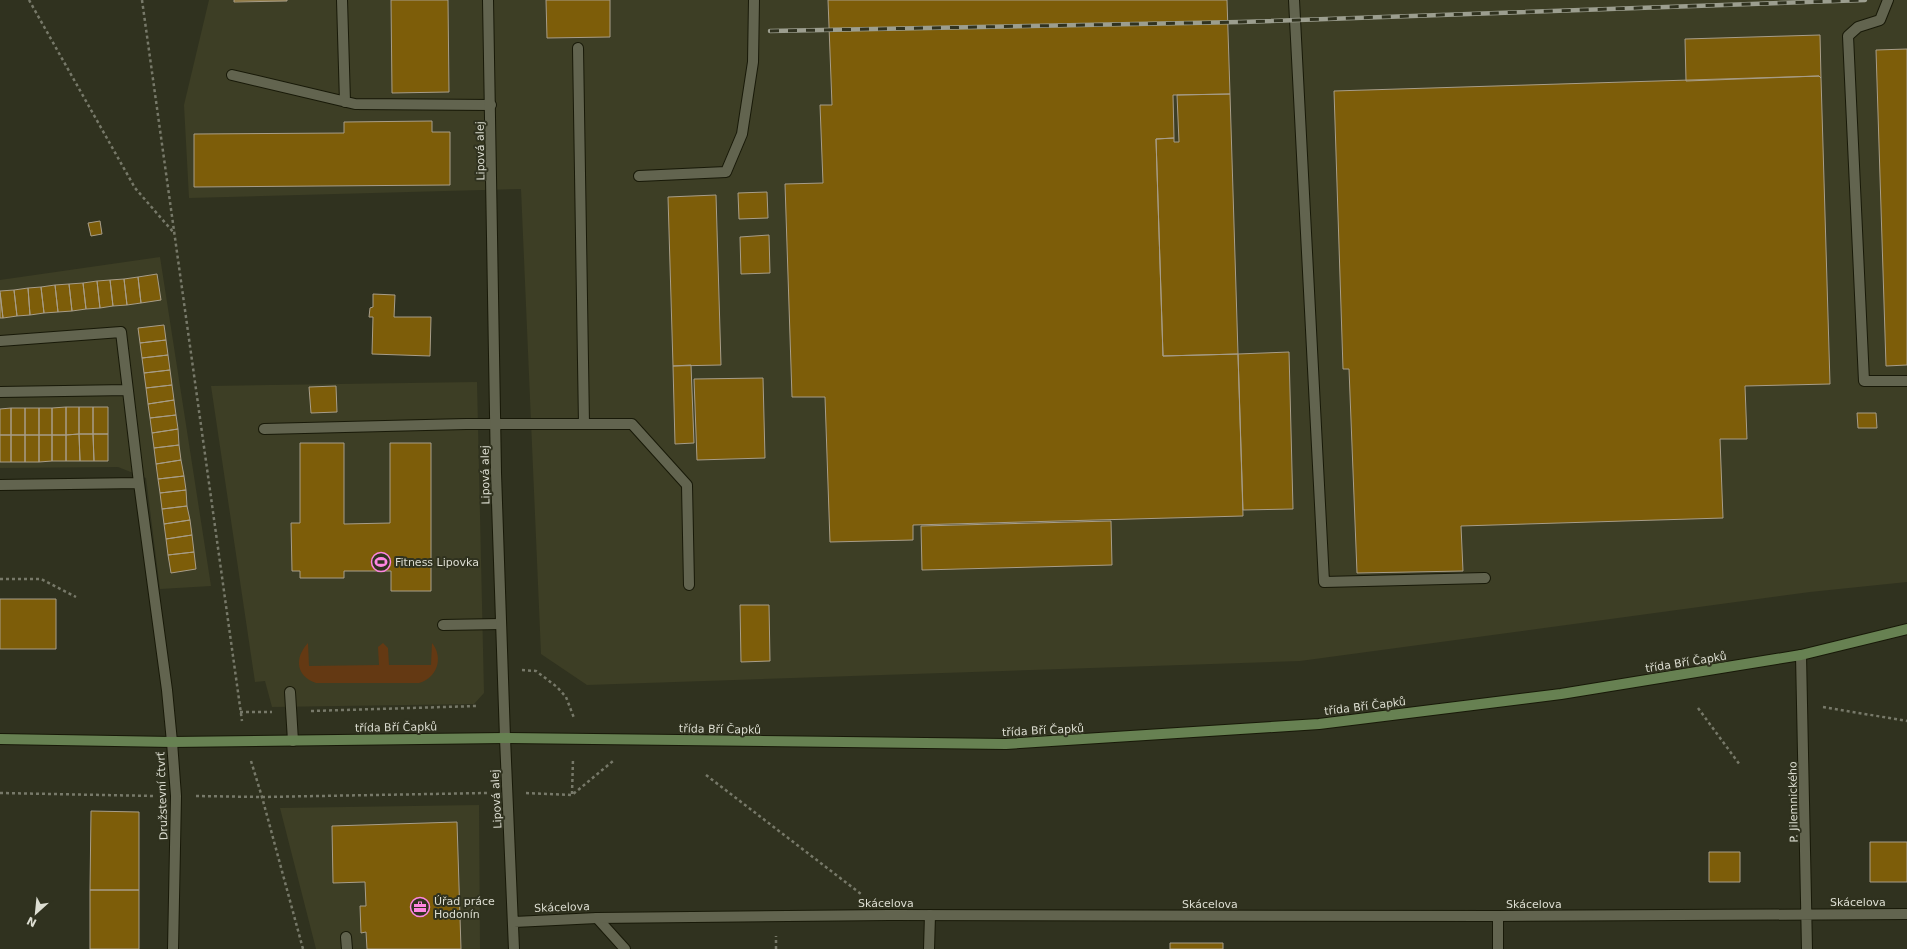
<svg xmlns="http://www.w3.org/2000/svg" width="1907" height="949" font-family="'DejaVu Sans',sans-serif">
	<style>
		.built { fill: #3d3e25 }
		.green { fill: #643913 }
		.building { fill: #7d5d09; stroke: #a79d89 }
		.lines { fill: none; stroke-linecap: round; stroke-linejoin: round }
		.lane-casing { stroke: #181908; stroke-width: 12 }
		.street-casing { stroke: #181908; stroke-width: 12 }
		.secondary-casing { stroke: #181908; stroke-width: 12 }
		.path { stroke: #777969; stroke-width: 2.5; stroke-dasharray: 3 3; stroke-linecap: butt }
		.lane { stroke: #62644f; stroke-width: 10 }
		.street { stroke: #62644f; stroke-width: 10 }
		.secondary { stroke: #678152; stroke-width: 10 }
		.rail-casing { stroke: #9c9e8f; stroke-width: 4.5 }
		.rail { stroke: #30321f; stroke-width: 3; stroke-dasharray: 9; stroke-linecap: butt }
		.labels { text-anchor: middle; stroke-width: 4; stroke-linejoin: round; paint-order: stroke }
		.street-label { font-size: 11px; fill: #ddded2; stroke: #30321f }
		.poi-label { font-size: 11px; fill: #ddded2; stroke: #30321f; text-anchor: start }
	</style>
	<rect width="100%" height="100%" fill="#30321f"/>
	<path class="built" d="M209,0H1907V582L1810,592L1300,661L587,685L541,654L521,189L189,198L184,105Z
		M160,257L211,586L160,589L146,478L118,467L0,468V280Z
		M477,382L484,693L474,704L272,707L265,681L255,682L211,386Z
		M479,805L480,949H316L280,808Z"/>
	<path class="green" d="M308,643L309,666L379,665L378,647L383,643L388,648L389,665H431L432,643C444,658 437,678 419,683H316C296,676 294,658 308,643Z"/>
	<path class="building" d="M234,0H287V1L234,2Z
		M391,0H448L449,92L392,93Z
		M546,0H610V37L547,38Z
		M828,0H1227L1230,94L1173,95L1174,138L1156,139L1163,356L1238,354L1243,516L913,525V540L830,542L825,397H792L785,184L823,183L820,105H832Z
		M1820,35L1821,78L1819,76L1686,81L1685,39Z
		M1907,49V365L1886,366L1876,50Z
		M1819,76L1821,78L1830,384L1745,386L1747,439H1720L1723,518L1461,526L1463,571L1357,573L1349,369H1343L1334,91Z
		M1230,94L1238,354L1163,356L1156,139L1174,138V142H1179L1177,95Z
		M432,121V132H450V185L194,187V134L344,133V122Z
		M767,192L768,218L739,219L738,193Z
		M716,195L721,365L673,366L668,197Z
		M100,221L102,234L91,236L88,223Z
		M769,235L770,273L741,274L740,237Z
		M157,274L161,300L141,303L138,277Z
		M138,277L141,303L127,305L124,279Z
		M124,279L127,305L113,306L110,280Z
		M110,280L113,306L100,308L97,281Z
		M97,281L100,308L86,309L83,283Z
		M83,283L86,309L72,311L69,284Z
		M69,284L72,311L58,312L55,285Z
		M55,285L58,312L44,313L41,287Z
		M41,287L44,313L30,315L28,288Z
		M28,288L30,315L17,316L14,290Z
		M14,290L17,316L3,318L0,291Z
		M0,293L3,318H0Z
		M373,294L395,295L394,317H431L430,356L372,354L373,317H369L370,308L373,307Z
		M164,325L166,340L140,343L138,328Z
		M166,340L168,355L142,358L140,343Z
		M1289,352L1293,509L1243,510L1238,354Z
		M168,355L170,370L144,373L142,358Z
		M691,365L694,443L675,444L673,366Z
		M170,370L172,385L146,388L144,373Z
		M763,378L765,458L697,460L694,379Z
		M172,385L174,400L148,404L146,388Z
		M336,386L337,412L311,413L309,387Z
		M174,400L176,415L150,418L148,404Z
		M66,407H79V434L66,435Z
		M66,407V435H52V408Z
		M79,407H93V434H79Z
		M93,407H108V434H93Z
		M11,408V435H0V409Z
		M11,408H25V435H11Z
		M25,408H39V435H25Z
		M39,408H52V435H39Z
		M1857,413H1876L1877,428H1858Z
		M176,415L178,429L152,433L150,418Z
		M178,429L179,445L154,448L152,433Z
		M79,434L80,461H66V435Z
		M79,434H93L94,461H80Z
		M93,434H108V461H94Z
		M0,435H11V462H0Z
		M11,435H25V462H11Z
		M25,435H39V462H25Z
		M39,435H52V461L39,462Z
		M52,435H66V461H52Z
		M300,443H344V524L390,523V443H431V591H391V571H344V578H300V571H292L291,523H300Z
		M179,445L181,460L156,464L154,448Z
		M181,460L184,476L158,479L156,464Z
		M184,476L186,490L160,493L158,479Z
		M186,490L187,506L162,509L160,493Z
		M187,506L190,520L164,524L162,509Z
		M190,520L192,535L166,539L164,524Z
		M1111,521L1112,565L922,570L921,526Z
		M192,535L194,552L168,555L166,539Z
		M194,552L196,569L171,573L168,555Z
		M0,599H56V649H0Z
		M740,605H769L770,661L741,662Z
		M91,811L139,812V890H90Z
		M457,822L461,949H367L366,932L361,933L360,906H366L365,882L333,883L332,826Z
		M1870,842H1907V882H1870Z
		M1709,852H1740V882H1709Z
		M90,890H139V949H90Z
		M1170,943H1223V949H1170Z"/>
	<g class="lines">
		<g class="lane-casing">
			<path id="lane" d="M342,0L345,102
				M1294,0L1324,582L1485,578
				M1888,0L1880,20L1858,27L1848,36L1864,381H1907
				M578,48L584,424
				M232,75L355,104L491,105
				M639,176L726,172L742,134L753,62L754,0
				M0,341L121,332L139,483L167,690L172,742
				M0,392L128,390
				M264,429L466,424H632L687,485L689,585
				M0,485L139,483
				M443,625L501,624
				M290,692L293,741
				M597,918L625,949
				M346,937L347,949
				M929,949L930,915
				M1498,949V916"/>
		</g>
		<g class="street-casing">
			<path id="street" d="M488,0L496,473L505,738L514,949
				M1801,655L1807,949
				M172,742L176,796L173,949
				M514,922L597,918L889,915L1498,916L1907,914"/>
		</g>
		<g class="secondary-casing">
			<path id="secondary" d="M0,739L172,742L505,738L1006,744L1319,724L1561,694L1801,655L1907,629"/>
		</g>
		<path class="path" d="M29,0L135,188L174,233
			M142,0L242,721
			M0,579H41L76,597
			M522,670L536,671L557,687L566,697L574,718
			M1823,707L1907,721
			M1698,708L1740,765
			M311,711L477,706
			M240,712H272
			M251,761L262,797L303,949
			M706,775L861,894
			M0,793L155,796
			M526,793L572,795L613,761
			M572,794L573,759
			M196,796L262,797L487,793
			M776,949V936"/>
		<use href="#lane" class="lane"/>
		<use href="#street" class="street"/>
		<use href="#secondary" class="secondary"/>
		<g class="rail-casing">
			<path id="rail" d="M770,31L1241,22L1865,0"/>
		</g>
		<use href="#rail" class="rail"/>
	</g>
	<defs>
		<g id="stadium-ring" transform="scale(1)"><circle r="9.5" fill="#30321f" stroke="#fe86e0" stroke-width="1.5"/><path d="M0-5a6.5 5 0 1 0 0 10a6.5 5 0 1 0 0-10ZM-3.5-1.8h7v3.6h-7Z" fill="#fe86e0"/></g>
		<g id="office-ring" transform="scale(1)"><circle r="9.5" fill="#30321f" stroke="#fe86e0" stroke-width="1.5"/><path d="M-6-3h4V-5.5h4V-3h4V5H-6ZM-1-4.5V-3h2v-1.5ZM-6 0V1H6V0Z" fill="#fe86e0"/></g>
	</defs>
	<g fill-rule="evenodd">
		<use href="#stadium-ring" x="381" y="562"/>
		<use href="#office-ring" x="420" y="907"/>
	</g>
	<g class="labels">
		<g class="street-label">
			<text transform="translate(480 151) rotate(-91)" y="4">Lipová alej</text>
			<text transform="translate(485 475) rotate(-91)" y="4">Lipová alej</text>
			<text transform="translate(1686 662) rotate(-9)" y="4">třída Bří Čapků</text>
			<text transform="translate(1365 706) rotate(-7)" y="4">třída Bří Čapků</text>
			<text transform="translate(396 727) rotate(-1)" y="4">třída Bří Čapků</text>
			<text transform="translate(720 729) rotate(1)" y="4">třída Bří Čapků</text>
			<text transform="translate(1043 730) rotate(-3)" y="4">třída Bří Čapků</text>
			<text transform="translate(162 796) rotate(-92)" y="4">Družstevní čtvrť</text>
			<text transform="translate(496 799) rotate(-93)" y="4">Lipová alej</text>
			<text transform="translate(1793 802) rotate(-91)" y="4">P. Jilemnického</text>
			<text x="1858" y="906">Skácelova</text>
			<text x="886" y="907">Skácelova</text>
			<text x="1210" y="908">Skácelova</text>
			<text x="1534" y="908">Skácelova</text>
			<text transform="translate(562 907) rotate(-2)" y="4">Skácelova</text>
		</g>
		<g class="poi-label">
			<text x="395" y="566">Fitness Lipovka</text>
			<text x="434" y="905">Úřad práce<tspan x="434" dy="13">Hodonín</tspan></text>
		</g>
	</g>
	<g transform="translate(36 913) rotate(207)" stroke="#30321f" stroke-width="3" paint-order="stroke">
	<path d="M0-3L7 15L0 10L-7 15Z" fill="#ddded2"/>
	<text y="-6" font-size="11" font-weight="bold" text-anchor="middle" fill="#ddded2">N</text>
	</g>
</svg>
